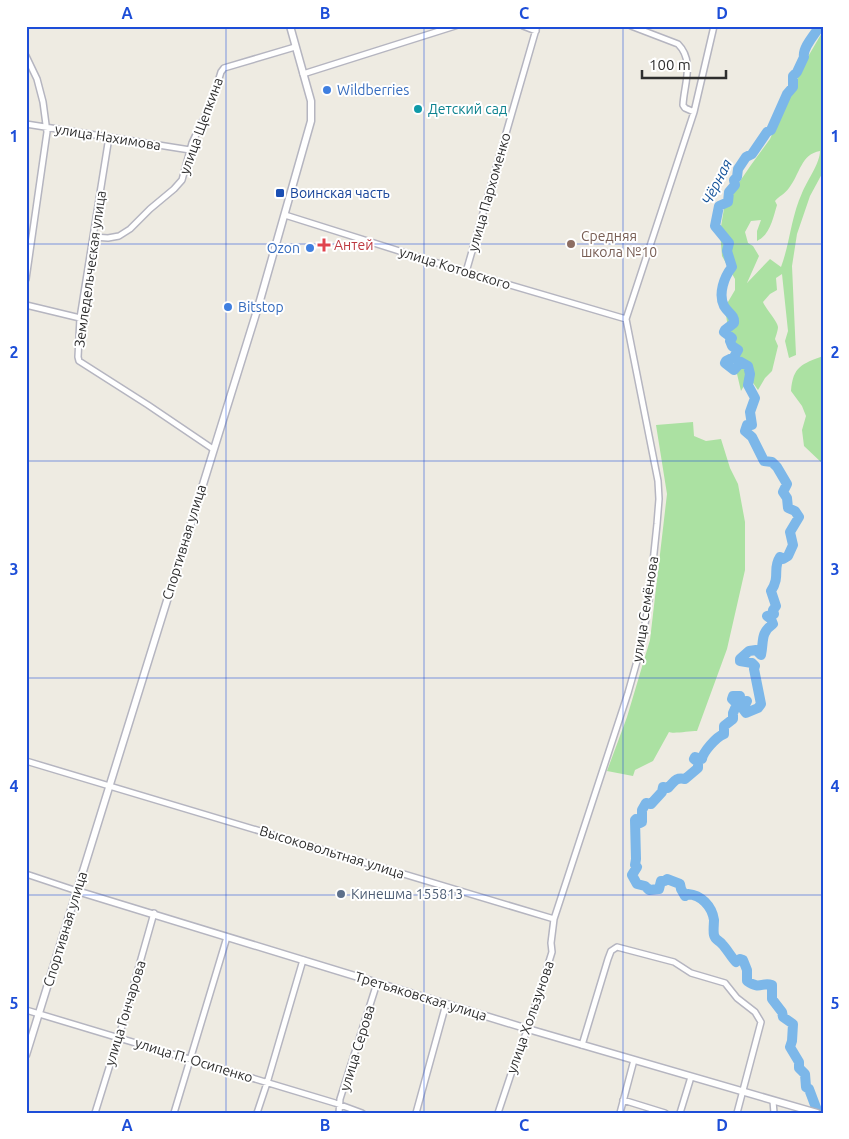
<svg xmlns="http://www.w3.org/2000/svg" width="849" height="1139" font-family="Ubuntu,sans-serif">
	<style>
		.green { fill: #abe1a2; fill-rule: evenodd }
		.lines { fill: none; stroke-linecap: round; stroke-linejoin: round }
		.river { stroke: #7cb7e9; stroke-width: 10 }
		.minor-casing { stroke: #b5b5c0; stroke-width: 8 }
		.tertiary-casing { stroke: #b5b5c0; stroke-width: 9 }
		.minor { stroke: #fff; stroke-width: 5 }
		.tertiary { stroke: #fff; stroke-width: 6 }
		.grid { fill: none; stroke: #1d4ed8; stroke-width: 1; stroke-opacity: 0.55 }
		.shop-dot { fill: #3f7fe0; stroke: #fff; stroke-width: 2 }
		.culture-dot { fill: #0f9aa8; stroke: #fff; stroke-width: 2 }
		.transit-dot { fill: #1a4fb4; stroke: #fff; stroke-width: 2 }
		.education-dot { fill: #8d6e63; stroke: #fff; stroke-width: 2 }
		.health-dot { fill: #e0444e; stroke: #fff; stroke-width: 2 }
		.service-dot { fill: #5c6f8a; stroke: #fff; stroke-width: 2 }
		.labels { text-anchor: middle; stroke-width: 4; stroke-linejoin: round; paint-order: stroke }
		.shop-label { font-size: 14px; fill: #366cbe; stroke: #fff; text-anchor: start }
		.culture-label { font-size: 14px; fill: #0d838f; stroke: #fff; text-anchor: start }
		.street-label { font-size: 14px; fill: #2e2e2e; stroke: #fff }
		.transit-label { font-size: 14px; fill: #164399; stroke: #fff; text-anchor: start }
		.education-label { font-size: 14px; fill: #785e54; stroke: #fff; text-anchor: start }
		.health-label { font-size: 14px; fill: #be3a42; stroke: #fff; text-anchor: start }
		.service-label { font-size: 14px; fill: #4e5e75; stroke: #fff; text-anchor: start }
		.water-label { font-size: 15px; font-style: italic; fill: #15539a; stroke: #fff }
		.neatline { fill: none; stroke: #1d4ed8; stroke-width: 2 }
		.grid-label { font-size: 16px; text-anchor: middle; font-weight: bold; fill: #1d4ed8 }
	</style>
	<rect width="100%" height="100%" fill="#eeebe2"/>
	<path class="green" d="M823,31V172L810,196L797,234L792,266L796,355L789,358L785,341L788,331L782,274L776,278L777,290L770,294L763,302C766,309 778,322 778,327C778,330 776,336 775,339L778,346L772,371L765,378L758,390L749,377L741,391L730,344L725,307L735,290V279L722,256L720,232L725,203L751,165L770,139L806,60ZM820,151C820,163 807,181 802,193C791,217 790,243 781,267L770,259L747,283L759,256L753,246L748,243L745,232L751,221L761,220L757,231V241C770,235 773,218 777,205L775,201C779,196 785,194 789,188C800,174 801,154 820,151Z
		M823,356V464L804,446L802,430L806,416L802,406L791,391C793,366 802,364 823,356Z
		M693,422L694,436L706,441L721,439L730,468L738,484L745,522V570L727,649L697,731C689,731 673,734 669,732L653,761L635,770L633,776L607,771L627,717L650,640L667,494L656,425Z"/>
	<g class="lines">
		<path class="river" d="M818,1113L809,1089L806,1087L805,1074L799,1068V1062L790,1047L792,1041L793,1024L783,1017L782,1012L772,999V985C761,982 760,990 747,981V970L743,960L740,959L736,962C731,957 727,949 722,944C719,940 715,940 714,935C713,931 714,924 714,920C712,906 701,895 688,894L685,896L681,889L680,884L667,879L665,881H661L659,889L649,890L645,886L637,884L632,875L637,867L635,865L636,859L635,820L636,819L640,823L642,822V810L646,803L651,804L662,792L663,787L668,788C674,782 675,777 685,779L698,768V762L694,759L695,757L702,759C703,752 716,737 724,734V726L733,719V713L737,704L732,699L733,696H740V702L747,701L743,709L746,713L758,708L761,704L754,669L755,666L752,663L740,661V659L749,651L756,650L761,655C764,641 760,633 773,624L771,619L767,616L774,614L773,610L776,606L771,591C781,576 772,569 780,557L783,559L788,556L793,545L790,532L799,517L795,511L788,508L787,498L783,492L787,484L777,467L772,462L764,461L752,437L745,431L747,425H752L750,412L755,398L748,385L750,374L748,366L741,362L734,370L725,363L726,361L734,357L738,350L732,346L730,341L732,338L724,332L725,330L734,323C735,315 728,313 724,306C718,294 724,277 732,267L727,251L729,243L715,226L719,206L728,202L729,192L735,185L734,180L737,177L738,169L746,157L752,154L767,132L771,130L787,94L793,87V76L797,72L804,57C802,48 815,34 820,26"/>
		<g class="minor-casing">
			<path id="minor" d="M523,26L536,31
				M631,26L678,44C695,61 684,84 683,105L685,108L694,112
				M26,56L37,79L43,102L47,132L26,279
				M303,74L455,26
				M26,124L190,150
				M109,137L80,318L78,357L79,361L148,405L213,449
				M285,215L466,272L626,319
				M93,237L108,238L119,236L130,229L150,209L174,189L182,180L192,143L212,101L221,72L224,68L295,47
				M466,272L537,26
				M26,305L80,318
				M26,761L554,919
				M26,874L77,891
				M26,1010L335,1103L362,1113
				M582,1045L608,959L611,951L617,947L674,962L691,973L725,983L737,998L755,1012L761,1022L737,1113
				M623,1100L665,1113
				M773,1101L774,1113
				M95,1113L122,1026L154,913
				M174,1113L227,937
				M257,1113L267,1083L303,960
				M339,1113L340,1099L377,983
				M416,1113L446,1004
				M498,1113L520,1047L528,1029L552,952L551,943L554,919L628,693L641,647L649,601L657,524L659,499L658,481L626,319L694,112L714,26
				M620,1113L634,1060
				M680,1113L691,1077"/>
		</g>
		<g class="tertiary-casing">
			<path id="tertiary" d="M77,891L528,1029L817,1113
				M26,1055L259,304L311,121V101L290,26"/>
		</g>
		<use href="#minor" class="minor"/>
		<use href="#tertiary" class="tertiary"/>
	</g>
	<path class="grid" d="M226,26V1113M424,26V1113M623,26V1113M26,244H823M26,461H823M26,678H823M26,895H823"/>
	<g class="shop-dot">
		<circle cx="327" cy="90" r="5"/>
		<circle cx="310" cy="248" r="5"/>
		<circle cx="228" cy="307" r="5"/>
	</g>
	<circle class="culture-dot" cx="418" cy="109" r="5"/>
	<rect class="transit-dot" x="275" y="188" width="10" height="10" rx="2.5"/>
	<circle class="education-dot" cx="571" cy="244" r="5"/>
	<path class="health-dot" d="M321.5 237.5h5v5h5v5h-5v5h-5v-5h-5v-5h5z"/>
	<circle class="service-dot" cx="341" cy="894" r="5"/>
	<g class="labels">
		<g class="shop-label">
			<text x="337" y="95">Wildberries</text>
			<text x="300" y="253" text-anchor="end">Ozon</text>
			<text x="238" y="312">Bitstop</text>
		</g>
		<g class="culture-label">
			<text x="428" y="114">Детский сад</text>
		</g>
		<g class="street-label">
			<text transform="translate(201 126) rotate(-70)" y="5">улица Щепкина</text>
			<text transform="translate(108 137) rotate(9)" y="5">улица Нахимова</text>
			<text transform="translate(489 192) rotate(-74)" y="5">улица Пархоменко</text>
			<text transform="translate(455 268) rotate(17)" y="5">улица Котовского</text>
			<text transform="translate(90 269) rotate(-82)" y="5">Земледельческая улица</text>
			<text transform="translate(184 542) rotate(-73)" y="5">Спортивная улица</text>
			<text transform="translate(645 609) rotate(-81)" y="5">улица Семёнова</text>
			<text transform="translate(332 852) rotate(17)" y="5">Высоковольтная улица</text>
			<text transform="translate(65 929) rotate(-73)" y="5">Спортивная улица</text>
			<text transform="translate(421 996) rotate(17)" y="5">Третьяковская улица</text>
			<text transform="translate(125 1013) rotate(-73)" y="5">улица Гончарова</text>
			<text transform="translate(530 1017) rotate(-71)" y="5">улица Хользунова</text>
			<text transform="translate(357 1048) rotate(-73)" y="5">улица Серова</text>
			<text transform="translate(194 1060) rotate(17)" y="5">улица П. Осипенко</text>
		</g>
		<g class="transit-label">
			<text x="290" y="198">Воинская часть</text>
		</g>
		<g class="education-label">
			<text x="581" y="241">Средняя<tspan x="581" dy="16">школа №10</tspan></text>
		</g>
		<g class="health-label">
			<text x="334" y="250">Антей</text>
		</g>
		<g class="service-label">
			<text x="351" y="899">Кинешма 155813</text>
		</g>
		<g class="water-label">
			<text transform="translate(717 182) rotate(-63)" y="5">Чёрная</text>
		</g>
	</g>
	<rect width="849" height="1139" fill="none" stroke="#ffffff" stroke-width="55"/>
	<path d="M642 70v8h84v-8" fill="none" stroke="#2e2e2e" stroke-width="2.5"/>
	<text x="649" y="70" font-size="15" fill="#2e2e2e" stroke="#ffffff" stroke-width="4" paint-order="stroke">100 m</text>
	<rect x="28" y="28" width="794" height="1084" class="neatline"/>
	<g class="grid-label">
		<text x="127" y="19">A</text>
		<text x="325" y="19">B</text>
		<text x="524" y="19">C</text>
		<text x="722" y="19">D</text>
		<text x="14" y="142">1</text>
		<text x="835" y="142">1</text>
		<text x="14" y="358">2</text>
		<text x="835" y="358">2</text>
		<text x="14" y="575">3</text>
		<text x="835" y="575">3</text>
		<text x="14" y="792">4</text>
		<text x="835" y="792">4</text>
		<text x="14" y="1009">5</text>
		<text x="835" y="1009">5</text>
		<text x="127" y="1131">A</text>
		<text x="325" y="1131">B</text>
		<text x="524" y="1131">C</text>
		<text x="722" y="1131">D</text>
	</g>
</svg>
